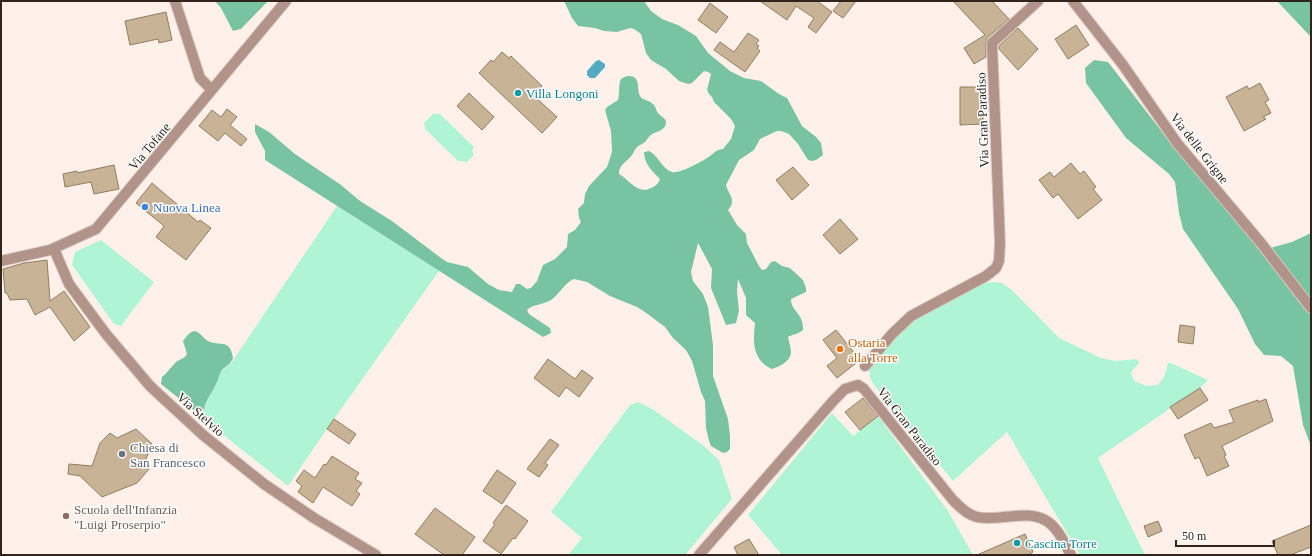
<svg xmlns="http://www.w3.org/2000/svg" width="1312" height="556" font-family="'Times New Roman',serif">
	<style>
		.green { fill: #aff4d4 }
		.forest { fill: #78c3a1 }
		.water { fill: #54a9c3 }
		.building { fill: #c8b396; stroke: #907c60 }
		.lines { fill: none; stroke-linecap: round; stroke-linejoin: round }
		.street-casing { stroke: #daccc4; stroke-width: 12 }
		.street { stroke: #b29389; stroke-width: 10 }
		.culture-dot { fill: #0f9aa8; stroke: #fff; stroke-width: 1.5 }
		.shop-dot { fill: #3f7fe0; stroke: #fff; stroke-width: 1.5 }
		.food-dot { fill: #e8710a; stroke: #fff; stroke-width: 1.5 }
		.worship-dot { fill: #6b7280; stroke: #fff; stroke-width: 1.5 }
		.education-dot { fill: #8d6e63; stroke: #fff; stroke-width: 1.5 }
		.labels { text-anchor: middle; stroke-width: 3; stroke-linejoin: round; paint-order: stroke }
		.culture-label { font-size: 13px; fill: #0d838f; stroke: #fff; text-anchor: start }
		.street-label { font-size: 13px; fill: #30241c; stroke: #fff }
		.shop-label { font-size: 13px; fill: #366cbe; stroke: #fff; text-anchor: start }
		.food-label { font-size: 13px; fill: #c56008; stroke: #fff; text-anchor: start }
		.worship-label { font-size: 13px; fill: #5b616d; stroke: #fff; text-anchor: start }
		.education-label { font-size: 13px; fill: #785e54; stroke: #fff; text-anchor: start }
	</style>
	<rect width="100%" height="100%" fill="#fff1e9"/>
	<path class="green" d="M433,114H440L474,147L472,151L474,155L467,162L458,161L425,129L424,123Z
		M337,206L439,271L327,429L288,486L227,438L196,412L204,409L206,400L217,383L219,375L222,371L232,362Z
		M101,240L154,282L121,326L114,324L72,265L75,252Z
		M995,282L1002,283L1012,290L1059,338L1101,358L1115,361L1137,359L1139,363L1131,372L1134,381L1146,386L1158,385L1164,377L1168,363H1171L1208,380L1200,388L1098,458L1145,555H1080L1007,432L953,481L874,385L870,378L869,368L913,317L982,283Z
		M638,402L654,410L704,446L719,460L732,499L685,555H568L582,538L551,512L630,405Z
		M832,413L853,436L878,416L948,511L973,555H782L748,515Z"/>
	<path class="forest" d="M215,1H268L241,29L233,31L221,8Z
		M564,1H644L651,11L662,19L678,25L696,36L708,53L730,71L744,78L761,81L779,94L787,98L802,126L816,137L821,143L823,155L816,160L812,161L808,160L798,144L789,134L781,131H777L760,139L754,150L739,160L726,185C729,196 737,200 728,210L737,225L746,234L747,243L759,266L762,270L766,269L771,262L775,261L782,266L790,268L803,280L806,288V292L791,299C791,312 804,313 803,330C799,334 793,334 788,337C789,342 791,348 791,353C790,362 778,367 772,369C752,360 753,342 755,323L746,315V298L738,279L737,291L739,311L736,323L726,325L711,288L712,269L698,243L691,272L693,281L703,294L708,307L713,345V376L728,419L730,436V449L727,452L723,453L711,446L709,441L706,428L705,401L701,392L692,361L686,350L673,338L665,327L645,312L637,307L610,296L587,282L574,279C564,283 560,294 551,300C543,305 533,304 527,310L529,314L550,328L551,333L543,337L265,160V151L255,132V124L269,132L295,154L341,185L360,201L392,221L441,258L447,262L468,267L488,284L499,290L512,292L516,284H520L527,289L531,288L537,281L543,265L555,259L567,247L568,234L575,230L581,222L579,218L578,209L584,203L585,194L589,186L607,167L611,155L612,151L611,131L605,110L607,107L618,100C620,93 618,85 621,79C628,74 638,75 638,86C639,104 645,96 654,105C656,107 656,111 658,113C661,117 665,117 666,122C666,131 656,131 651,135C648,137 647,140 645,142C643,144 639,145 637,147C635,149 634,152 632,155C627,162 619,164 619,174C630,180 637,195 651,188C656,186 658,184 660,179C653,172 644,164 644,152L649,151C658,155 662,169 672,172C679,174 701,162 707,158C714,154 714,150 723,149L731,139L735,126L731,119L714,102L712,97L709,94L707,90L711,74L708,72L704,71L692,83L688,84L679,81L666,69L651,60L646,53L641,34L634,29L630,28L617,32L604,31L595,28L578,26L572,18Z
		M1277,1H1311V37L1310,36Z
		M1094,60L1108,62L1180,155L1239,221L1266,249L1292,242L1311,233V446L1303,425L1293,366L1281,356L1264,355L1255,344L1238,309L1183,229L1179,213L1175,182L1169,174L1126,138L1086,83L1085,68Z
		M195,331C201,333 203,338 208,341C221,347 230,338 233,358C231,364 226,366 222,370C219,374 219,378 217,382C213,392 206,398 204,409L196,412L161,384L162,377C168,372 171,367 176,362C180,359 184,359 187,354L183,341C187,336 189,332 195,331Z"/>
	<path class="water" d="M599,60L605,64V67L595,78H590L587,75V71L596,61Z"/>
	<path class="building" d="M760,1H817L832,12L816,33L808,27L814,18L796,6L787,20Z
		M841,1H856L843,18L833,11Z
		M953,1H992L1009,19L987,38L986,43V57L974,64L964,48L985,35Z
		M710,3L728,17L716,33L698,20Z
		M166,12L172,40L159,43L158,39L130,45L125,21Z
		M1076,25L1089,45L1068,59L1055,39Z
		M1018,28L1038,49L1018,70L999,49V46Z
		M748,33L759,40L756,44L759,46L757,48L760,51L745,72L714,50L720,42L734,52Z
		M502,52L509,58L511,56L542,86L533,95L557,117L542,133L479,73L491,60L493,62Z
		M1260,83L1269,100L1265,102L1271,113L1263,117L1266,119L1244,131L1226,97L1247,86L1249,89Z
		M960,87H983V124L960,125Z
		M469,93L494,117L482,130L457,106Z
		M227,109L237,117L230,125L247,139L241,146L225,133L218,141L199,126L212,110L221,117Z
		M1071,163L1080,174L1084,171L1096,187L1093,189L1102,200L1078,219L1058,194L1053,198L1039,180L1050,172L1054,177Z
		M114,165L119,189L94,194L91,182L65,187L63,174L77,171V173Z
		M793,167L809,185L792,200L776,180Z
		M152,183L198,222L200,220L211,228L186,260L156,237L164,226L136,203Z
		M840,219L858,239L840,254L823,235Z
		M47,260L50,301L64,291L90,327L74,341L50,307L35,315L27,299L10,300L7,293H5L3,269L24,263Z
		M1180,325L1195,327L1193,344L1178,342Z
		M836,330L860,360L837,378L827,366L837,358L823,340Z
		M548,359L575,379L582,370L593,378L579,397L566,387L559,397L534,378Z
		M1200,388L1208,400L1178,419L1170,407Z
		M863,398L878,416L860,430L845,412Z
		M1266,399L1273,421L1222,446L1226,455L1224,456L1229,466L1207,476L1199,457L1195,459L1184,435L1211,423L1214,428L1234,422L1229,410L1258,400V402Z
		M334,419L356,434L349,444L327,429Z
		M136,429L152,444L144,464L149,469L137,483L102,497L80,476L68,474L69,464L92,466L100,443L110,433L117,438Z
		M550,439L559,445L545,463L548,465L539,477L527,469Z
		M332,456L359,473L355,479L362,483L356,491L360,494L352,506L323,487L313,503L298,492L302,486L296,481L304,470L315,478L324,464L326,465Z
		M497,470L516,483L502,504L483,491Z
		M506,505L528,521L515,539L513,538L501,554L483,541L495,524L493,523Z
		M435,508L475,537L462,555H444L415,534Z
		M1158,521L1162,531L1148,537L1144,526Z
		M1311,525V547L1290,555H1278L1272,541Z
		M1025,534L1033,552L1028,555H977Z
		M749,539L759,555H738L734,547Z"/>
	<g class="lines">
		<g class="street-casing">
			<path id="street" d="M175,1L200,78L212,90
				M1073,1L1123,65L1177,143L1261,243L1311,308
				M54,249L69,284L106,334L150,386L203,435L264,484L314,518L376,555
				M1,261L50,250L96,229L286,1
				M865,366L892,334L911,316L986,276L996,268L999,261L1000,243L992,43L1038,1
				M699,555L834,400L845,389L858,385L864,389L952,499C959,506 967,515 977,517C999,522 1025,509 1045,520C1058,527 1064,543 1071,555"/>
		</g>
		<use href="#street" class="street"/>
	</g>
	<g class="culture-dot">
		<circle cx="518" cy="93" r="4"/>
		<circle cx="1017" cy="543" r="4"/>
	</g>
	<circle class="shop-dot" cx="145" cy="207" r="4"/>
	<circle class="food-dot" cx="840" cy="349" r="4"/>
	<circle class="worship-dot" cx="122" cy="454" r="4"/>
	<circle class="education-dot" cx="66" cy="516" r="4"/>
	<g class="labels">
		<g class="culture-label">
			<text x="526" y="98">Villa Longoni</text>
			<text x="1025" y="548">Cascina Torre</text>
		</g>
		<g class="street-label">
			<text transform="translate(982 120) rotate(-92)" y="5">Via Gran Paradiso</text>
			<text transform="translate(149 146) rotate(-50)" y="5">Via Tofane</text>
			<text transform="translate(1200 148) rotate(52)" y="5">Via delle Grigne</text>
			<text transform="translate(201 414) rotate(42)" y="5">Via Stelvio</text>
			<text transform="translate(910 426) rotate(52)" y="5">Via Gran Paradiso</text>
		</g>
		<g class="shop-label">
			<text x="153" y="212">Nuova Linea</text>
		</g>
		<g class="food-label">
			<text x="848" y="347">Ostaria<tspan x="848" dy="15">alla Torre</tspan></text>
		</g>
		<g class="worship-label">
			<text x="130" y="452">Chiesa di<tspan x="130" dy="15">San Francesco</tspan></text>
		</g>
		<g class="education-label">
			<text x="74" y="514">Scuola dell'Infanzia<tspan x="74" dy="15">"Luigi Proserpio"</tspan></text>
		</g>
	</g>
	<rect width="1312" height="556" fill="none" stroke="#30241c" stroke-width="4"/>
	<path d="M1176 540v6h98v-6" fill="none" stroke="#30241c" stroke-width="2"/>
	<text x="1182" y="540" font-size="12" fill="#30241c" stroke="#ffffff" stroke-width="3" paint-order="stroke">50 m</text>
</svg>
